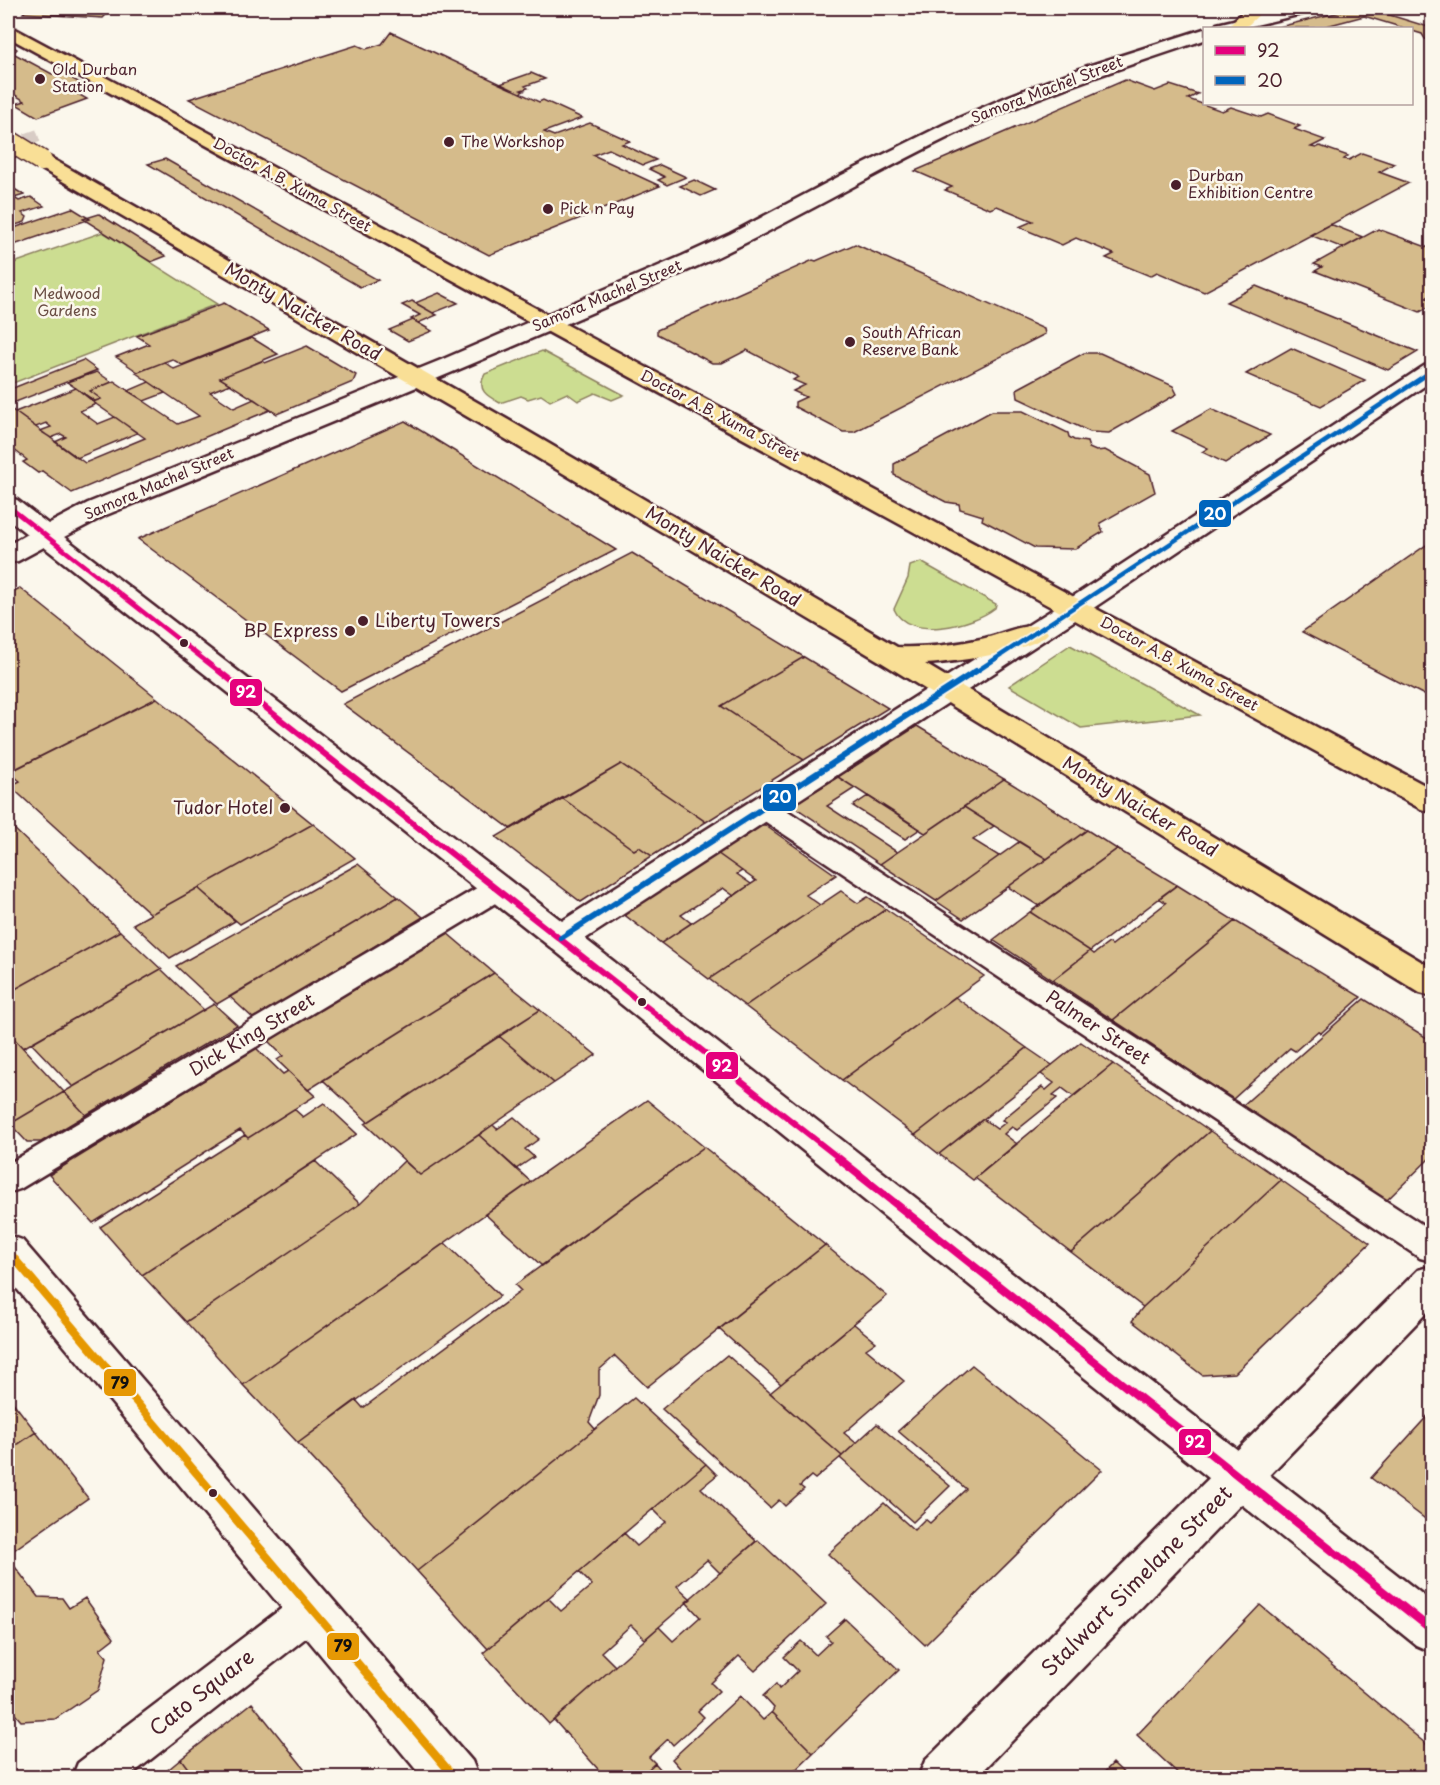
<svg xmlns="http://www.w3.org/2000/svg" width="1440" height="1785" font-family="'Playpen Sans',sans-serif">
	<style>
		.green { fill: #ccdd91; stroke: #8b7e5e; stroke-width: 1.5 }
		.building { fill: #d5bb8b; stroke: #4a1f2b; stroke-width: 1.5 }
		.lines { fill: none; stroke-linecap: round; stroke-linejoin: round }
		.pedestrian-tunnel { stroke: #d8ccc5; stroke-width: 13; stroke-dasharray: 13 6; stroke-linecap: butt }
		.minor-casing { stroke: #4a1f2b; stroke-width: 5 }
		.tertiary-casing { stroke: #4a1f2b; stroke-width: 5 }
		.secondary-casing { stroke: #4a1f2b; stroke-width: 5 }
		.primary-casing { stroke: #4a1f2b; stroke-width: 5 }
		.trunk-casing { stroke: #4a1f2b; stroke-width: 5 }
		.minor { fill: #fbf7ec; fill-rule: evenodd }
		.tertiary { fill: #fbf7ec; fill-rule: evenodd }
		.secondary { fill: #fbf7ec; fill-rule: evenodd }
		.primary { fill: #f9df96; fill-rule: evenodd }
		.trunk { fill: #f9df96; fill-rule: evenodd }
		.primary-bridge-casing { stroke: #4a1f2b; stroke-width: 23; stroke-linecap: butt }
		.primary-bridge { stroke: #f9df96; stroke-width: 20 }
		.bus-1-far2-casing { stroke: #fbf7ec; stroke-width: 8 }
		.bus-1-far1-casing { stroke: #fbf7ec; stroke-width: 10 }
		.bus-1-casing { stroke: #fbf7ec; stroke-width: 12 }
		.bus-2-far1-casing { stroke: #fbf7ec; stroke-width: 8 }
		.bus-2-casing { stroke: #fbf7ec; stroke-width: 10 }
		.bus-3-casing { stroke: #fbf7ec; stroke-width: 12 }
		.bus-1-far2 { stroke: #e5007d; stroke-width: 4.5 }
		.bus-1-far1 { stroke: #e5007d; stroke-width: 6 }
		.bus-1 { stroke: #e5007d; stroke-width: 8 }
		.bus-2-far1 { stroke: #0065bd; stroke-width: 4.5 }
		.bus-2 { stroke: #0065bd; stroke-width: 6 }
		.bus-3 { stroke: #e69804; stroke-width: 8 }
		.poi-dot { fill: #4a1f2b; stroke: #fbf7ec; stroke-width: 2 }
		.labels { text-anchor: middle; stroke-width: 5; stroke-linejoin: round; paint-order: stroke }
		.far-poi-label { font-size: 15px; fill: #4a1f2b; stroke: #fbf7ec; text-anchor: start }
		.far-street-label { font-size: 15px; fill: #4a1f2b; stroke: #fbf7ec }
		.far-park-label { font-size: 15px; fill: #6a4e44; stroke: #fbf7ec }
		.street-label { font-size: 18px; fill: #4a1f2b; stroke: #fbf7ec }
		.poi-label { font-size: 18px; fill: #4a1f2b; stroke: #fbf7ec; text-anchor: end }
		.near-street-label { font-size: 21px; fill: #4a1f2b; stroke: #fbf7ec }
		.line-badge { stroke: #fbf7ec; stroke-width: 2 }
		.badge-label { font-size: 16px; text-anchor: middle; font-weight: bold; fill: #fff }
		.pale-badge-label { font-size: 16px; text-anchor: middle; font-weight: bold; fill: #111 }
	</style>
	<rect width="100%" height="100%" fill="#fbf7ec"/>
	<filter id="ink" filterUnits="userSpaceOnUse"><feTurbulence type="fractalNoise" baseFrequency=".0167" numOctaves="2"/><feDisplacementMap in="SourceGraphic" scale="12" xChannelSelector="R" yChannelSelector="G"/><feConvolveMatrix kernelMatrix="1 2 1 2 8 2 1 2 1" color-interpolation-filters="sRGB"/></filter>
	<g filter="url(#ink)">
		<path class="green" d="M103,232L217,304L8,385V265Z
			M542,351L624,395L612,400L595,393L578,401L567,393L550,401L541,395L528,399L521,396L500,403C487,396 476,390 485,374Z
			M921,562L996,604L995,608C974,625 908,642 894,609L908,578L910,566Z
			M1070,645L1200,715L1081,728L1009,686Z"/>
		<path class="building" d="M28,8H113L103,18L23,13Z
			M1356,8H1367L1432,28V42L1425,39L1422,34L1412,31V28H1404L1364,16L1319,28H1275Z
			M391,32L539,102L543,100L582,118L544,132L554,136L590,123L630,141L622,144L656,160L643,165L609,149L593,155L660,186L489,255L189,99L357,45L366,49L382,44Z
			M8,43L17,49L13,53L52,74L62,73L82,84L78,94L87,99L38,117L16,104L25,101L12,93L8,94Z
			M531,73L545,79L525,86L528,88L521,90L524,91L520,93L500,84Z
			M1125,80L1155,91L1170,85L1198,94L1188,99L1222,111L1231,107L1261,117L1268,114L1300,126L1294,129L1325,140L1311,147L1316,148L1320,146L1348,156L1344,159L1349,160L1362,153L1394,164L1379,172L1409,183L1204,292L1157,272L1150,276L1106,258L1114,254L1076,238L1062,245L1019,227L1033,221L997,206L990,209L945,190L952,187L915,171Z
			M165,159L378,280L360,287L148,164Z
			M660,165L686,177L667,185L658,180L665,177L649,169Z
			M694,180L715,190L701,196L680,186Z
			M8,185L24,195L14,198L19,201L31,197L44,206L22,213L27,217L25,222L9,227Z
			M72,208L90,219L8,247V230Z
			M99,214L166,256L151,262L83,219Z
			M1330,224L1363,237L1343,248L1310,235Z
			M1378,229L1432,249V294L1426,298L1432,300V305L1420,312L1315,271L1322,267L1314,264Z
			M855,244L1044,329L1045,334L854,432H843L795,407V402L806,397L793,391L805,385L793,380L798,377L747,350L722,363H712L657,334V330L813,260L816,261Z
			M1256,286L1418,352L1388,370L1226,302Z
			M439,293L458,303L433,313L415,303Z
			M412,301L433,313L437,315L418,323L411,319L420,315L402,305Z
			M224,303L269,330L182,365L172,359L138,372L116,357L149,344L137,336Z
			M413,320L432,331L408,341L389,330Z
			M252,338L278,354L220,378L230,384L210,392L234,408L254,399L270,410L72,493L42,471L38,473L23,462L27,460L8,445V407L85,463L145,438L93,402L101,399L90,391L114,381L178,424L199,416L136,373L164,362L174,369Z
			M307,346L356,375L353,382L277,414L220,378L262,361L265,363Z
			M1291,348L1365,380L1321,406L1246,374Z
			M1084,353H1100L1173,386L1177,394L1109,433L1090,432L1018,398L1017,389Z
			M83,360L97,370L8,405V390Z
			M97,372L112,382L90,391L101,399L95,401L67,382Z
			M149,382L165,393L144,401L128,391Z
			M76,388L96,404L80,411L98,424L115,417L137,433L77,458L55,442L66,437L61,434L51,438L40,431L51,427L46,423L36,427L15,412Z
			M1211,409L1270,435L1225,463L1202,452L1208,448L1172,431Z
			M992,411H1023L1068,433L1069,437L1074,440L1087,442L1089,448L1096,451L1105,450L1150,474L1155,492L1100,523L1103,532L1075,549L1035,548L982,520L983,516L960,509L959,504L946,502L894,475V464Z
			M405,421L616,550L341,691L138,539Z
			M1432,541V699L1302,632Z
			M632,553L804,657L721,706L804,760L706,822L621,764L511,829L343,704Z
			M20,588L157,698L8,773V677L10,676L8,674V594Z
			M804,657L888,708L804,760L721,706Z
			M157,698L313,824L151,914L10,786L20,781L9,772Z
			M917,726L1004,779L925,833L838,777Z
			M621,764L706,822L652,856L639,847L634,850L562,798Z
			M838,777L855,788L827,806L897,852L880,864L792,805Z
			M1004,779L1087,830L1047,859L964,807Z
			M868,796L920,829L905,839L853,806Z
			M562,798L634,850L639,847L652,856L581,902L496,837Z
			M964,807L994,826L973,840L999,856L936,901L880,864Z
			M8,823L120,931L8,993Z
			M313,824L355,858L240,924L198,888Z
			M763,824L836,875L806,895L820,905L709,979L661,943L756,881L717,853Z
			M1087,830L1117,849L1039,906L1008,887Z
			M1019,842L1047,859L963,919L936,901Z
			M1117,849L1177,885L1090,951L1030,912Z
			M717,853L742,871L737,874L751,884L734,896L723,888L681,915L691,923L661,943L622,913Z
			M358,864L398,897L217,1004L176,966Z
			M1177,885L1235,921L1113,1020L1053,980L1090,951L1094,954L1109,943L1112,945L1166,903L1159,898Z
			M198,888L235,921L170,958L133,924Z
			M841,891L858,903L868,897L886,909L745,1006L709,979Z
			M398,897L423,917L254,1019L230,997Z
			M886,909L984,976L842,1080L745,1006Z
			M1030,912L1090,951L1053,980L993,940Z
			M1235,921L1361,997L1321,1033L1318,1031L1295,1051L1290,1048L1233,1099L1113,1020Z
			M120,931L161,969L23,1048L8,1032V993Z
			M447,933L494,973L308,1090L277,1060L283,1056L268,1041Z
			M161,969L204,1010L73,1087L31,1043Z
			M494,973L540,1010L368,1122L323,1080Z
			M955,997L1027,1048L915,1135L842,1080Z
			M1364,999L1432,1041V1156L1385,1202L1242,1106Z
			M214,1004L237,1025L86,1115L64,1092Z
			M540,1010L596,1055L554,1083L499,1036Z
			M8,1032L64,1092L10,1124L8,1121Z
			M499,1036L554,1083L420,1175L365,1124Z
			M1081,1042L1113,1064L1073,1096L1062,1088L1053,1095L1057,1098L1017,1130L1012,1127L1004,1134L1017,1144L973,1180L939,1154L983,1119L997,1129L1006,1122L1002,1120L1042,1087L1046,1090L1054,1083L1041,1074Z
			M256,1048L283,1074L288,1071L315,1096L248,1138L240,1130L93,1223L49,1175Z
			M1027,1048L1052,1065L939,1154L915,1135Z
			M1113,1064L1210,1131L1071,1252L975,1178Z
			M64,1092L86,1115L41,1142H27L10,1124Z
			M647,1100L704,1147L542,1266L485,1214Z
			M324,1103L357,1134L142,1275L100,1227L245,1135L248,1138L294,1109L303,1117Z
			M514,1117L539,1139L525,1149L534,1157L516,1169L479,1135L493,1125L497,1129Z
			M1210,1131L1281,1180L1143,1307L1071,1252Z
			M479,1135L531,1182L243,1385L186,1322L360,1204L404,1161L420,1175Z
			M704,1147L825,1245L647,1387L615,1356L599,1370V1395L589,1422L595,1429L417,1571L298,1443L356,1400L363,1408L521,1291L515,1285Z
			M315,1161L360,1204L186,1322L142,1275Z
			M1281,1180L1370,1243L1235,1373L1202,1375L1132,1321L1143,1307Z
			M445,1243L500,1296L298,1443L243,1385Z
			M825,1245L887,1296L781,1384L719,1329Z
			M854,1324L876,1342L866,1349L904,1381L844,1433L856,1443L842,1456L770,1393Z
			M727,1355L842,1456L815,1479L811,1476L800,1486L804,1489L785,1506L779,1500L770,1508L662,1409Z
			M972,1365L1102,1470L925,1645L828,1554L884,1503L914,1530L925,1519L930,1523L966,1489L898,1431Z
			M8,1396L36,1432L8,1451Z
			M634,1398L706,1464L488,1649L417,1571Z
			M1432,1411V1524L1371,1478Z
			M877,1424L950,1486L913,1522L840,1458Z
			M36,1432L88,1498L8,1554V1451Z
			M706,1464L717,1475L701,1488L756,1541L720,1573L707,1560L677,1586L691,1599L645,1639L631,1625L601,1652L615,1666L549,1724L483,1653L548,1598L561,1611L592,1585L579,1572L624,1533L637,1546L666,1522L653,1509Z
			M758,1540L826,1604L755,1671L739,1656L711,1683L719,1691L698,1711L704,1717L673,1745L668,1739L649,1757L655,1763L639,1778H606L554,1720L659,1627L673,1641L700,1617L686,1602Z
			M9,1559L38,1597L62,1598L69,1608L85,1598L114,1638L100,1649L107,1657L98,1690L55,1719L21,1721L15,1714L8,1720Z
			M1260,1605L1432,1749V1778H1183L1137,1735Z
			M845,1619L899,1670L813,1753L772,1712L774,1708L763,1696L776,1684L779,1689L798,1671L784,1657L801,1641L816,1655L831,1641L826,1636Z
			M740,1696L763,1720L772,1712L813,1753L787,1778H683L686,1775L672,1759Z
			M252,1703L312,1778H195L181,1759Z
			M181,1759L195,1778H158Z
			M655,1763L668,1778H639Z
			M1113,1763L1129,1778H1099Z"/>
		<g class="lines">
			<path class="pedestrian-tunnel" d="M8,146L43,134"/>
			<g class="minor-casing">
				<path id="minor" d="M764,799L774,802L1432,1231V1261L1420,1258L754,814L750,808L754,802Z
					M497,879L507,882L511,889L507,896L20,1189L8,1193V1164L487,882Z
					M312,1591L326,1596L332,1609L326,1622L127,1778H72L78,1763L298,1596Z"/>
			</g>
			<g class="tertiary-casing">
				<path id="tertiary" d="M1432,1266V1307L976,1778H918L925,1761L1418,1270Z"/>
			</g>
			<g class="secondary-casing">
				<path id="secondary" d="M1284,8H1313L1310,12L1243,28H1214L1217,24Z
					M1204,29V40C1121,68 1037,95 957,133C870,175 787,225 700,265C504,353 305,433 106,515L64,537L562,921L1066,601L1424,366L1432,364V381L1086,613L585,939L1432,1602V1652L1416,1645L549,946L44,547L18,561L8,563V545L27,534L8,519V498L17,500L48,524L88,503L441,360L682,256L730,234L840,176L945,124L1009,96L1085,67Z
					M8,1235L22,1240L472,1761L479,1778H423L8,1278Z"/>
			</g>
			<g class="primary-casing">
				<path id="primary" d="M8,25L1432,789V812L1421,809L8,37Z
					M42,155L49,157L510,421L897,647C925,648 953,645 981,639C1001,635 1024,622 1044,627L1048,633C1036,651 949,663 925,664L1432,968V996L1420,993L881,662L492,431L35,165L32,161L35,157Z"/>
			</g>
			<g class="trunk-casing">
				<path id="trunk" d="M1247,8H1266L1246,27H1234L1231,23Z
					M1421,8H1432V13L1424,12Z"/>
			</g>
			<use href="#minor" class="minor"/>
			<use href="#tertiary" class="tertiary"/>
			<use href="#secondary" class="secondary"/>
			<use href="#primary" class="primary"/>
			<use href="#trunk" class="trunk"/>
			<g class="primary-bridge-casing">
				<path id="primary-bridge" d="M8,140L42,161"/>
			</g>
			<use href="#primary-bridge" class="primary-bridge"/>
			<g class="bus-1-far2-casing">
				<path id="bus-1-far2" d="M8,506L221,673"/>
			</g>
			<g class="bus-1-far1-casing">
				<path id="bus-1-far1" d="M219,671L840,1159"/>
			</g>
			<g class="bus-1-casing">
				<path id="bus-1" d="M838,1158L1432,1630"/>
			</g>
			<g class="bus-2-far1-casing">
				<path id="bus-2-far1" d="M974,673L1432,371"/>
			</g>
			<g class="bus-2-casing">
				<path id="bus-2" d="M561,938L976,671"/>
			</g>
			<g class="bus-3-casing">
				<path id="bus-3" d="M8,1251L455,1778"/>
			</g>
			<use href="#bus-1-far2" class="bus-1-far2"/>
			<use href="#bus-1-far1" class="bus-1-far1"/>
			<use href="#bus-1" class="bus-1"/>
			<use href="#bus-2-far1" class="bus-2-far1"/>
			<use href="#bus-2" class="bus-2"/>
			<use href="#bus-3" class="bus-3"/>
		</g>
	</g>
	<g class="poi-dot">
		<circle cx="40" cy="79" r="6"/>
		<circle cx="449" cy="142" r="6"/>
		<circle cx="1176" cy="185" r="6"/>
		<circle cx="548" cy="209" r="6"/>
		<circle cx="850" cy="342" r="6"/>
		<circle cx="363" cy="621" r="6"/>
		<circle cx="350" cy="631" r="6"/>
		<circle cx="184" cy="643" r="5"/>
		<circle cx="285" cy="808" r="6"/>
		<circle cx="642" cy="1002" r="5"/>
		<circle cx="213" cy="1493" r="5"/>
	</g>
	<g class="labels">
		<g class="far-poi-label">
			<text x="52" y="75">Old Durban<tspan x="52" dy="17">Station</tspan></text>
			<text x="461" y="147">The Workshop</text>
			<text x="1188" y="181">Durban<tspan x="1188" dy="17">Exhibition Centre</tspan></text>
			<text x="560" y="214">Pick n Pay</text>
			<text x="862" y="338">South African<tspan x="862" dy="17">Reserve Bank</tspan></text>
		</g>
		<g class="far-street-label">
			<text transform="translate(1047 90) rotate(-21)" y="5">Samora Machel Street</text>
			<text transform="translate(292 185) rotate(29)" y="5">Doctor A.B. Xuma Street</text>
			<text transform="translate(607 296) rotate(-23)" y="5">Samora Machel Street</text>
			<text transform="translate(720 416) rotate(28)" y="5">Doctor A.B. Xuma Street</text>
			<text transform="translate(159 484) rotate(-23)" y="5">Samora Machel Street</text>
			<text transform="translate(1179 664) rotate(29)" y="5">Doctor A.B. Xuma Street</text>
		</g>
		<g class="far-park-label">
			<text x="67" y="299">Medwood<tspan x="67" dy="17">Gardens</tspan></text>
		</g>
		<g class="street-label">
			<text transform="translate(303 312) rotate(30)" y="6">Monty Naicker Road</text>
			<text transform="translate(723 557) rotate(31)" y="6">Monty Naicker Road</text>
			<text transform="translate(1140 807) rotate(31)" y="6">Monty Naicker Road</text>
			<text transform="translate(1098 1028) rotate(33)" y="6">Palmer Street</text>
			<text transform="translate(252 1035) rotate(-31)" y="6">Dick King Street</text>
		</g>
		<g class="poi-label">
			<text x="375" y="627" text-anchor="start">Liberty Towers</text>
			<text x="338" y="637">BP Express</text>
			<text x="273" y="814">Tudor Hotel</text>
		</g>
		<g class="near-street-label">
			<text transform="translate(1137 1581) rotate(-45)" y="7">Stalwart Simelane Street</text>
			<text transform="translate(202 1693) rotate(-38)" y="7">Cato Square</text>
		</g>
	</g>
	<g class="line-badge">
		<rect x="1198" y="499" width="34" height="29" rx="6" fill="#0065bd"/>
		<rect x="229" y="678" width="34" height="29" rx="6" fill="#e5007d"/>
		<rect x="762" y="783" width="35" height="29" rx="6" fill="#0065bd"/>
		<rect x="705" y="1051" width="34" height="29" rx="6" fill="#e5007d"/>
		<rect x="103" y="1368" width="34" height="29" rx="6" fill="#e69804"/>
		<rect x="1178" y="1428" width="34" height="28" rx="6" fill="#e5007d"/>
		<rect x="326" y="1632" width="34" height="29" rx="6" fill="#e69804"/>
	</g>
	<g class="badge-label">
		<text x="1215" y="520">20</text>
		<text x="246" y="698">92</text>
		<text x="780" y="803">20</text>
		<text x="722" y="1072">92</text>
		<text x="1195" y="1448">92</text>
	</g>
	<g class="pale-badge-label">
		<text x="120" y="1389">79</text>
		<text x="343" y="1652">79</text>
	</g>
	<rect width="1440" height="1785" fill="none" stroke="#fbf7ec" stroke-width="30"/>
	<rect x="15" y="15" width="1410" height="1755" fill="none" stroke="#4a1f2b" stroke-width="2" filter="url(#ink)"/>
	<rect x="1203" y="27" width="210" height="78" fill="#fbf7ec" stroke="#b4a19f" stroke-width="1.5"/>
	<rect x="1215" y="46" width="30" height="9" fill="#e5007d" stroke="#b4a19f" stroke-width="1.5"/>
	<text x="1257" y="57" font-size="18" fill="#4a1f2b">92</text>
	<rect x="1215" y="76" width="30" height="9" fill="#0065bd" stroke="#b4a19f" stroke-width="1.5"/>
	<text x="1257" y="87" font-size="18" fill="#4a1f2b">20</text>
</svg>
